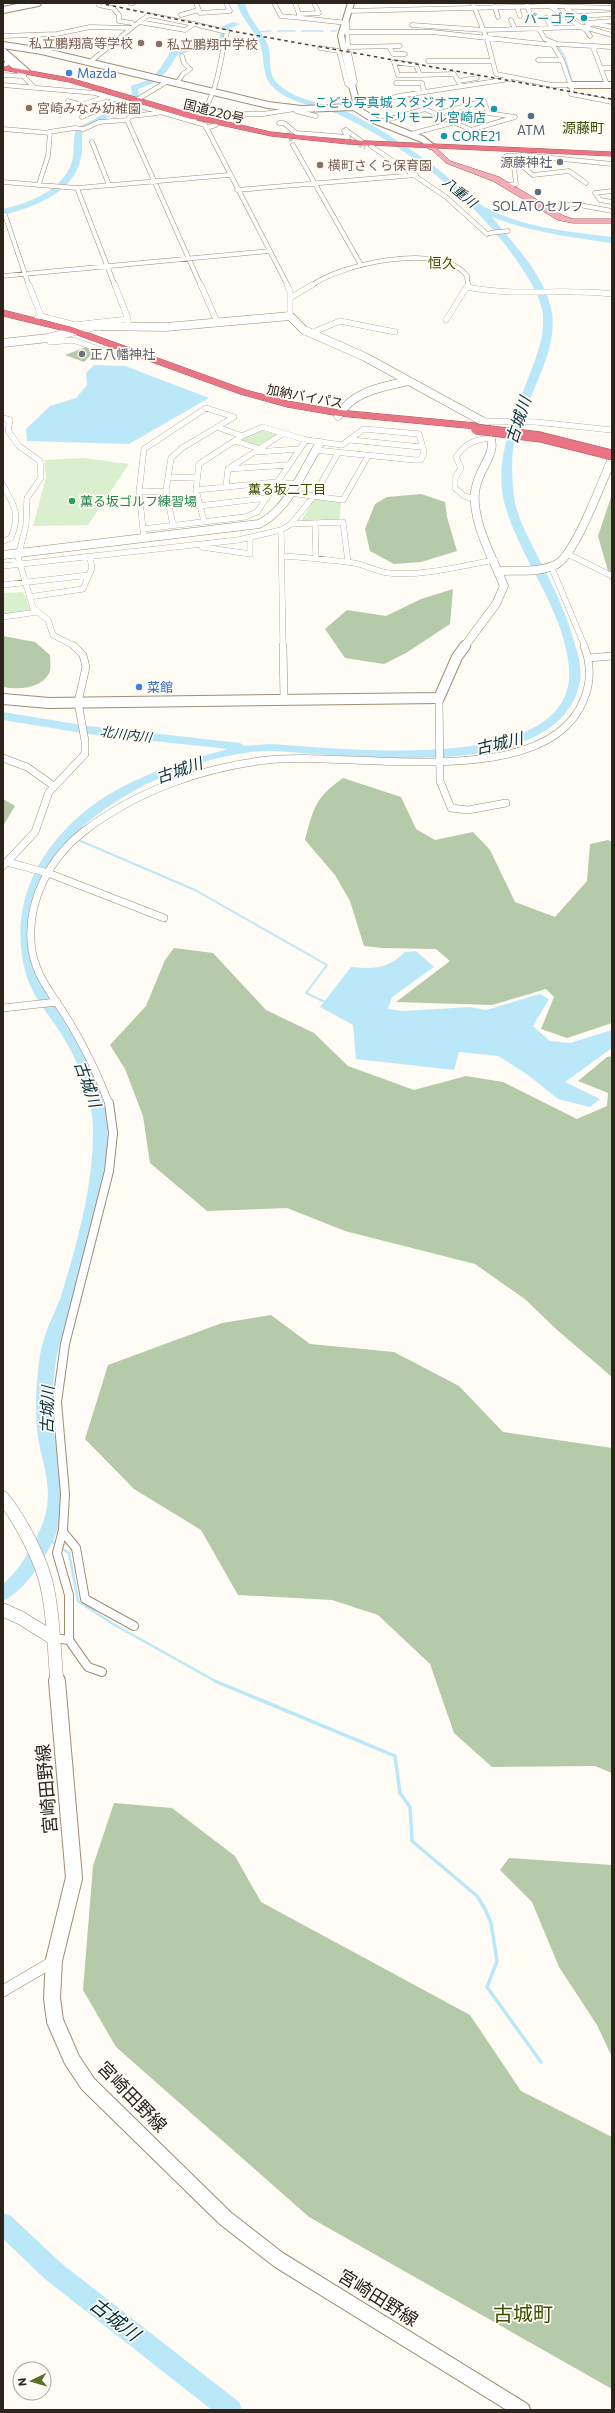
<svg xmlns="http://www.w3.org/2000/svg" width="615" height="2413" font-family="Commissioner,'Noto Sans JP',sans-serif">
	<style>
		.green { fill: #daefce }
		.forest { fill: #b4caa8 }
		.water { fill: #bbe8f9 }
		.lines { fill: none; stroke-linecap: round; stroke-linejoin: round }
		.stream-far3 { stroke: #bbe8f9; stroke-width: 1.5 }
		.stream-far2 { stroke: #bbe8f9; stroke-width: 2 }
		.stream-far1 { stroke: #bbe8f9; stroke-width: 2.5 }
		.stream { stroke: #bbe8f9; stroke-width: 3.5 }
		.river { fill: #bbe8f9; fill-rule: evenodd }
		.street-tunnel { stroke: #d5d0c9; stroke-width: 4; stroke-dasharray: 4 2; stroke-linecap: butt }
		.street-far4-casing { stroke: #a08d74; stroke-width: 5 }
		.street-far3-casing { stroke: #a08d74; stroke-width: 6 }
		.street-far2-casing { stroke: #a08d74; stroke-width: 8 }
		.street-far1-casing { stroke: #a08d74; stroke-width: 10 }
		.street-casing { stroke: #a08d74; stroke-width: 12 }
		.secondary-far4-casing { stroke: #a08d74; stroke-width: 8 }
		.secondary-far3-casing { stroke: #a08d74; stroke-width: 9 }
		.secondary-far2-casing { stroke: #a08d74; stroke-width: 12 }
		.secondary-far1-casing { stroke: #a08d74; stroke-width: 14 }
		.secondary-casing { stroke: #a08d74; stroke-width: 18 }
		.primary-casing { stroke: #a7595f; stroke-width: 1 }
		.highway-casing { stroke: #a7595f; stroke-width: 1 }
		.street-far4 { stroke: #fff; stroke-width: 4 }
		.street-far3 { stroke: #fff; stroke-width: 5.5 }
		.street-far2 { stroke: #fff; stroke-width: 7 }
		.street-far1 { stroke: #fff; stroke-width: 8 }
		.street { stroke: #fff; stroke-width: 11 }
		.secondary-far4 { stroke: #fff; stroke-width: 6 }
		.secondary-far3 { stroke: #fff; stroke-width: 8 }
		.secondary-far2 { stroke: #fff; stroke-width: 10 }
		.secondary-far1 { stroke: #fff; stroke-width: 13 }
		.secondary { stroke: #fff; stroke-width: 16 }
		.primary { fill: #f2acb5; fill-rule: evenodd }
		.highway { fill: #e97584; fill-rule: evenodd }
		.rail { stroke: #484037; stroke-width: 1.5; stroke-dasharray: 3.5 3.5; stroke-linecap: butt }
		.highway-bridge-casing { stroke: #a7595f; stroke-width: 11; stroke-linecap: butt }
		.highway-bridge { stroke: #e97584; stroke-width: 10 }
		.culture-dot { fill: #0f9aa8; stroke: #fffbf5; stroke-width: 1.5 }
		.education-dot { fill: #8d6e63; stroke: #fffbf5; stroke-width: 1.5 }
		.shop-dot { fill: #3f7fe0; stroke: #fffbf5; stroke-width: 1.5 }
		.service-dot { fill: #5c6f8a; stroke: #fffbf5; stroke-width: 1.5 }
		.worship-dot { fill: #6b7280; stroke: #fffbf5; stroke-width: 1.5 }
		.leisure-dot { fill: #2e9e5b; stroke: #fffbf5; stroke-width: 1.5 }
		.labels { text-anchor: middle; stroke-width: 3.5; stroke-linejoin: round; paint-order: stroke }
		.far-culture-label { font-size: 13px; fill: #0d838f; stroke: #fffbf5; text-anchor: end }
		.far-education-label { font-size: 13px; fill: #785e54; stroke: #fffbf5; text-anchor: start }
		.far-shop-label { font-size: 13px; fill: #366cbe; stroke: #fffbf5; text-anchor: start }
		.far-street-label { font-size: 13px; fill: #2c241a; stroke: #fffbf5 }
		.far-service-label { font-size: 13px; fill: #4e5e75; stroke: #fffbf5 }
		.far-worship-label { font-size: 13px; fill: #5b616d; stroke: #fffbf5; text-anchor: end }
		.far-water-label { font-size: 13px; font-style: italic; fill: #06303c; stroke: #fffbf5 }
		.far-neighbourhood-label { font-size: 13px; fill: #394f01; stroke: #fffbf5 }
		.far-leisure-label { font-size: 13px; fill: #27864d; stroke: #fffbf5; text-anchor: start }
		.far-quarter-label { font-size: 14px; fill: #394f01; stroke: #fffbf5 }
		.water-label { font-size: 16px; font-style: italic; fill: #06303c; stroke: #fffbf5 }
		.near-street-label { font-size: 18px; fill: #2c241a; stroke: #fffbf5 }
		.near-water-label { font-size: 19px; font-style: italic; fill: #06303c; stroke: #fffbf5 }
		.near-quarter-label { font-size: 20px; fill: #394f01; stroke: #fffbf5 }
	</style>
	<rect width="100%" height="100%" fill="#fffbf5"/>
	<path class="green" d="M265,428L280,433L257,446L239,441L242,438Z
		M83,458L129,464L88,525L33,526L46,477L44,460Z
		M316,498L341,502L339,522H300Z
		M23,592L31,611L3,615V593Z"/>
	<path class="forest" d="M86,347L93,353L84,362L65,355Z
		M421,494L445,502L447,517L457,551L421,562L394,564L370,551L365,529L375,504L387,497Z
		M612,494V585L598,536Z
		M453,589L450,624L406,653L384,664L345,658L325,629L347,610L386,616L421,599Z
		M3,636L35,642L50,655C50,660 51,667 50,671C43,689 18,690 3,687Z
		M343,778L401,797L416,829L435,840L473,832L490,850L515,902L555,917L587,881L590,844L608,840L612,842V1023L567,1038L541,1029L554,997L546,989L492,1005L396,1002L450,961L436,949L382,948L364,946L350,901L335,875L305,840C314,807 315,798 343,778Z
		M3,799L15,806L3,826Z
		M174,948L213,953L266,1010L314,1033L348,1066L414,1090L466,1076L503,1082L577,1119L607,1106L608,1093L578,1081L607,1057L612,1056V1377L556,1329L526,1300L475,1264L345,1231L287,1208L207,1211L150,1163L143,1116L125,1069L110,1045L146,1006L165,960Z
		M271,1315L310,1344L394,1352L459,1386L503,1432L612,1448V1773L595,1766L492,1767L454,1733L430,1664L378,1615L332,1600L238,1595L201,1530L134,1489L85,1439L108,1365L222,1323Z
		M114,1803L172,1808L235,1856L261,1902L470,2015L521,2091L612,2137V2389L309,2217L116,2047L83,1990L93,1866Z
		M509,1858L612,1865V2057L597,2025L559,1967L532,1902L500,1870Z"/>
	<path class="water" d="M94,365L125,366L209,398L129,444L27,441L26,429L50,406L76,398L87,385L86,373Z
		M416,951L434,967L392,997L388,1009L404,1011L470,1007L486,1010L540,994L549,999L533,1026L550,1041L570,1043L612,1030V1048L565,1082L600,1099L590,1107L558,1099L528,1075L498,1056L459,1052L454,1070L356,1059L353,1025L320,1007L351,967C374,969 388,969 405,952Z"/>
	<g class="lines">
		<path class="stream-far3" d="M360,30H425
			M278,31H295
			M302,31H323
			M331,31H336
			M442,31L465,34
			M257,32L271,31
			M557,45L564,55L573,84"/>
		<path class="stream-far2" d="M69,836L195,890L327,965L306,993L325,1002"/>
		<path class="stream-far1" d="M43,1536L57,1545
			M61,1548L69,1553L78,1601L113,1624L217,1682"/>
		<path class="stream" d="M215,1681L395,1756L400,1793L410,1807L412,1841L477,1896L485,1909L491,1923L497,1961L487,1987L541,2062"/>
		<path class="river" d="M237,3H245C248,19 262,30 268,45C272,57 267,73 277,83C297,103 328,102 352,114C382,130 412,149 439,170C454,182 466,197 483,206C522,228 568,231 612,237V243C571,237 530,232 492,217C514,245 546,276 552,313C558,353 525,401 515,439C511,455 512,471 513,487C514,513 527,534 538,557C553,585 567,614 575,645C579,656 582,670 580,682C562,773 396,759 327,755C302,754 276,749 251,752C178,761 90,803 49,865C21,906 27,958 51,999C57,1010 66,1019 73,1030C86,1051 97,1076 103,1100C118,1154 94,1243 77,1295C66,1327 57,1342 54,1377C52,1396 51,1415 54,1434C57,1458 69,1484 64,1509C58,1539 31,1588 3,1601V1584C16,1573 25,1559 33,1544C39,1533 45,1520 47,1507C51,1484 42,1461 38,1438C36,1425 36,1412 36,1399C37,1379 38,1358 44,1339C48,1324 57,1309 62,1293C78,1240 94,1183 93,1127C92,1094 77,1057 58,1029C48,1014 37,1001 29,983C0,901 48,827 120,788C154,770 191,759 228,749L88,734L3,720V712L88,726L240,743L245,746L269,744C333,747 578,779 569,668C564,612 526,567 508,515C489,463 515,416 532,368C539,350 546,329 542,310C540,297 532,284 525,273C483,206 415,152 344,117C322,105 292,106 274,88C260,75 266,60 260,44C254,29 241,19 237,3Z
			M233,22L240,24L229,29L225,41L177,55C165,75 161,82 138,89L139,97C120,107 104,124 83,130C81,140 83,149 81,158C74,193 34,207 3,215V209C30,203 66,189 73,158C75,148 72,137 77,127C98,120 113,105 132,94L131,86C157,78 157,73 171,51L219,38L223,26Z
			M3,2213L11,2216L61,2263L239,2402L242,2410H212L45,2279L3,2239Z"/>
		<path class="street-tunnel" d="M288,132L293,145
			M348,139L365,148"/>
		<g class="street-far4-casing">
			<path id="street-far4" d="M130,3H133
				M196,3L200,13L230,11L226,3
				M274,3L281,16L302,18L299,14L319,13L314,3
				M295,3L299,14
				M473,4L487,39L496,74L552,85H570
				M99,5L113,8L119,15V21L132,23
				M527,6L531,16
				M495,7L498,17
				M517,7L520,16
				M551,7L586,30L590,36
				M567,9L586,22L612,27
				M348,11L550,6L612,8
				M181,15L198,10
				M579,16L612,14
				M302,18L347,23L348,47L400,46
				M546,18L552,28
				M511,20L515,29
				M612,21L597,22L584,27L612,35
				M139,22L149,15L194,24
				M412,25L484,30L582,27
				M539,29L545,39L557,44L611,47
				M346,32H432L553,45L562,60L572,89L571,94L612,102
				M3,36L57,34L90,27L131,28
				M389,46L393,54H405
				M593,47L607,85
				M320,48L339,51L347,84L351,87L355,82L349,53
				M538,60H562
				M428,61H492
				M90,62L139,22L185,30L194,24L227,32C219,61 219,101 193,121
				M394,62L416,65L420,75H398Z
				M3,66L10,61
				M602,68H612
				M3,75L23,76L35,88
				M420,75L454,74L461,86
				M458,81L477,78
				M177,83L183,74L190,69L184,63L182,56
				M396,83H422L424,92
				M3,85L95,93L205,125L288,286
				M402,96L415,104
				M138,99L168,81
				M68,101L81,105L105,97
				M356,102L381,101L399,96L509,79
				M296,111L316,116
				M204,114H263L295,109
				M82,117L106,106L114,99
				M127,120L201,286
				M379,122L425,109L471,130L515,117L488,113
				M279,123H284L296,133L348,137L344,131L346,130
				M206,128L216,125
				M3,129L50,133L48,156L39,184
				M346,130L364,143
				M49,132L75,128L84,129L99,122L127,120L131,116L158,113
				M411,134L488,113L484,101L436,114
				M92,142L109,185
				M293,145L361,265
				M371,146L446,197L487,234
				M513,165L522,166L533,175L569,171L586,183
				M3,182L77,188L229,175
				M508,185L516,184L514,167L505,157L507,156L523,155L612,164
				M77,188L115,286
				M237,190L416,175
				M612,191L595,193L600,200L612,202
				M542,208L574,204L612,211
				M5,215L29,286
				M490,233L508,231
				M3,276L269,251
				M311,286C340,264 442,241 467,276L468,286"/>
		</g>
		<g class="street-far3-casing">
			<path id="street-far3" d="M29,285L41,316
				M115,285L128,319V325
				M201,285L217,322
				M287,285L290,291V316
				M467,287C515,297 564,288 612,294
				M290,298L312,285
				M37,318L41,316L75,325L128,319
				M446,320L468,285
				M311,333L340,321L395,332
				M48,338L50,342L73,340L112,354
				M3,418L10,420L8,431L19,446L40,461L41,478L27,498L26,525L18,557L33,608L48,620L53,635L76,647
				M482,421L536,422L612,430
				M217,427L242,436
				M351,440L421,447
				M235,441L260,449
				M256,452L299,449
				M228,469L287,465
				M168,478L197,477
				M3,485C14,507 21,512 11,538L3,541
				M226,487L228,469L284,433
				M196,490L277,482L295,484
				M139,492L166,491
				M290,493L343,500L368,456
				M475,499L464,496L455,488V478L461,468L456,457C465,443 476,439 492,438
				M199,506L267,498
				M204,521L196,490L199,464L242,436L263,427L306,440L342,445L364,429L419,434L424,452L421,460H415L315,450
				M315,523L316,557
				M291,524L343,522L348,562
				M143,529L245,517L257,512L306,440
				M281,530L283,647
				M144,538L139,492L144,449L206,408L234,417L182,448L171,458L166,491L173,525
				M202,547L250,554V538
				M568,554L612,576
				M281,556C306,557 329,560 354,563C366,565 377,572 389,573C425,576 460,566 495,560
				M3,566L238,540L281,530L291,524L314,496L338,453
				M551,566L585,647
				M3,585L89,575
				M29,597L83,589L92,568L90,558
				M3,617L37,612"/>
		</g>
		<g class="street-far2-casing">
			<path id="street-far2" d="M283,646L284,699
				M589,658L612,656
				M439,698L440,781L451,808L468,810L506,803
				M3,758L27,767L54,786
				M7,862L48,873L164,918
				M3,866L35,832L49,792L85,754V741L78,702L86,667L83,655L74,646
				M3,1008L57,1002
				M109,1104C99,1077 85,1048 70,1023C54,996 33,975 31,942C28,899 50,858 83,832C136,791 201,768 267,760C346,750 548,795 584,699C591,682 591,664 584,646"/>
		</g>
		<g class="street-far1-casing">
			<path id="street-far1" d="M63,1532L76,1548L85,1599L134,1626
				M53,1638L69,1640L88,1667L102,1672
				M69,1640V1595L57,1553L63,1530L65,1494L57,1402L65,1344L109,1171L113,1133L109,1103"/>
		</g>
		<g class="street-casing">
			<path id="street" d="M3,1991L54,1961"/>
		</g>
		<g class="secondary-far4-casing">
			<path id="secondary-far4" d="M351,3L341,36L356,102L354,107
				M3,10L38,3
				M3,45L42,51L268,105L301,109L354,107L376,121L422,139L431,146
				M3,51L26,71L23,74L3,55
				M570,85H612"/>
		</g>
		<g class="secondary-far3-casing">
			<path id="secondary-far3" d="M3,343L48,338L95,326L166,327L290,316L304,330L365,357L482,421C506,454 479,460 475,492C472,523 493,558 504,586L496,604L464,647
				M338,416C353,391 382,387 408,381
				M3,555L259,524C289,509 303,470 320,443
				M499,571C516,570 541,573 557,564C576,553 602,481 612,459"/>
		</g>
		<g class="secondary-far2-casing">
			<path id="secondary-far2" d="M3,699L49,703L439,698L457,657L465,646"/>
		</g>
		<g class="secondary-far1-casing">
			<path id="secondary-far1" d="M3,1498C21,1521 43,1562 48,1591C54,1621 54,1652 57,1682
				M3,1610L21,1618L53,1638"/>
		</g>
		<g class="secondary-casing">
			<path id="secondary" d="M57,1681L74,1878L54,1960L52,1998L55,2021L72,2060L88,2084L225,2218L279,2260L522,2410"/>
		</g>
		<g class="primary-casing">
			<path id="primary" d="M429,145H433L450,161L499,177L564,216L573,219H612V223H573L558,220L493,181L446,163L429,147Z"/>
		</g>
		<g class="highway-casing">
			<path id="highway" d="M3,66L70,78L193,114L271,132L347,140L612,152V156L347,144L271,136L188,118L69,82L3,70Z
				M3,310L75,328L246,390L288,401L339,410L476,423L481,426L476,429L339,416L287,407L240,394L69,332L3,316Z"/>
		</g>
		<use href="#street-far4" class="street-far4"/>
		<use href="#street-far3" class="street-far3"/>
		<use href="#street-far2" class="street-far2"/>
		<use href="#street-far1" class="street-far1"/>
		<use href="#street" class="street"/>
		<use href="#secondary-far4" class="secondary-far4"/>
		<use href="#secondary-far3" class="secondary-far3"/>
		<use href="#secondary-far2" class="secondary-far2"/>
		<use href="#secondary-far1" class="secondary-far1"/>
		<use href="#secondary" class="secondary"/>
		<use href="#primary" class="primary"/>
		<use href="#highway" class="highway"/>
		<path class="rail" d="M99,3L237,32L612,99"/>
		<g class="highway-bridge-casing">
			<path id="highway-bridge" d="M476,429L540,437L612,455"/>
		</g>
		<use href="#highway-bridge" class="highway-bridge"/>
	</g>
	<g class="culture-dot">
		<circle cx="584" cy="18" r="4"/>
		<circle cx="494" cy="109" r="4"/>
		<circle cx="444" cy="136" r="4"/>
	</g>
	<g class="education-dot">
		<circle cx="141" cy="43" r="4"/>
		<circle cx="159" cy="44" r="4"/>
		<circle cx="29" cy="108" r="4"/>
		<circle cx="320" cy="165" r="4"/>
	</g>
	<g class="shop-dot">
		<circle cx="69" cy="73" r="4"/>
		<circle cx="139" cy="687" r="4"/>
	</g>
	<g class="service-dot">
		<circle cx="531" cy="116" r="4"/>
		<circle cx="538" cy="192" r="4"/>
	</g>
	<g class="worship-dot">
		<circle cx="560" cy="162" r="4"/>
		<circle cx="82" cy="354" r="4"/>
	</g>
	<circle class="leisure-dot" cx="72" cy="501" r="4"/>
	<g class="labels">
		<g class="far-culture-label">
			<text x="576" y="23">パーゴラ</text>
			<text x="486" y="107">こども写真城 スタジオアリス<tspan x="486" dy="15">ニトリモール宮崎店</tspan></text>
			<text x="452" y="141" text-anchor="start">CORE21</text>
		</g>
		<g class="far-education-label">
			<text x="133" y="48" text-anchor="end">私立鵬翔高等学校</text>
			<text x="167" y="49">私立鵬翔中学校</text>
			<text x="37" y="113">宮崎みなみ幼稚園</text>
			<text x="328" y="170">横町さくら保育園</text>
		</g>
		<g class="far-shop-label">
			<text x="77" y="78">Mazda</text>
			<text x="147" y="692">菜館</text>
		</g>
		<g class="far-street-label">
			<text transform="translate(214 111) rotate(14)" y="5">国道220号</text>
			<text transform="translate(305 396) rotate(11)" y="5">加納バイパス</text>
		</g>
		<g class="far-service-label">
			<text x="531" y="135">ATM</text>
			<text x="538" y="211">SOLATOセルフ</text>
		</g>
		<g class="far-worship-label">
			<text x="552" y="167">源藤神社</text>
			<text x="90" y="359" text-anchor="start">正八幡神社</text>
		</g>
		<g class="far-water-label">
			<text transform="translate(460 192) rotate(39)" y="5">八重川</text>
			<text transform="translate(126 734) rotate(7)" y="5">北川内川</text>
		</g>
		<g class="far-neighbourhood-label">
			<text x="287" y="494">薫る坂二丁目</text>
		</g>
		<g class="far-leisure-label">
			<text x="80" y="506">薫る坂ゴルフ練習場</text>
		</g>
		<g class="far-quarter-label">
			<text x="583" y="133">源藤町</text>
			<text x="442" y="268">恒久</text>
		</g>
		<g class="water-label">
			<text transform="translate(518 420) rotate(-72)" y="6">古城川</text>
			<text transform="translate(499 743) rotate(-13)" y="6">古城川</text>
			<text transform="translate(179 770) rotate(-19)" y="6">古城川</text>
			<text transform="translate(88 1084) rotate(70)" y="6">古城川</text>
			<text transform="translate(47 1410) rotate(-89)" y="6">古城川</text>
		</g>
		<g class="near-street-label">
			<text transform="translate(47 1789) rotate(-95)" y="6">宮崎田野線</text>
			<text transform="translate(132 2097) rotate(46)" y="6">宮崎田野線</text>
			<text transform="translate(378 2298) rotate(32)" y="6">宮崎田野線</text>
		</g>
		<g class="near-water-label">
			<text transform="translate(115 2319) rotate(38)" y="7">古城川</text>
		</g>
		<g class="near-quarter-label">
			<text x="523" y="2321">古城町</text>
		</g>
	</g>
	<rect width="615" height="2413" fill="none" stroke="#2c241a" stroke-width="8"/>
	<g transform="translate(32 2381) rotate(265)"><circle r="19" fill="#fffbf5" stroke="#aba59d"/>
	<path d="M0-3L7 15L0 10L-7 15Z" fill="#577224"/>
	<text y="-6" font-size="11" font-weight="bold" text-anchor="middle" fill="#2c241a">N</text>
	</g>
</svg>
